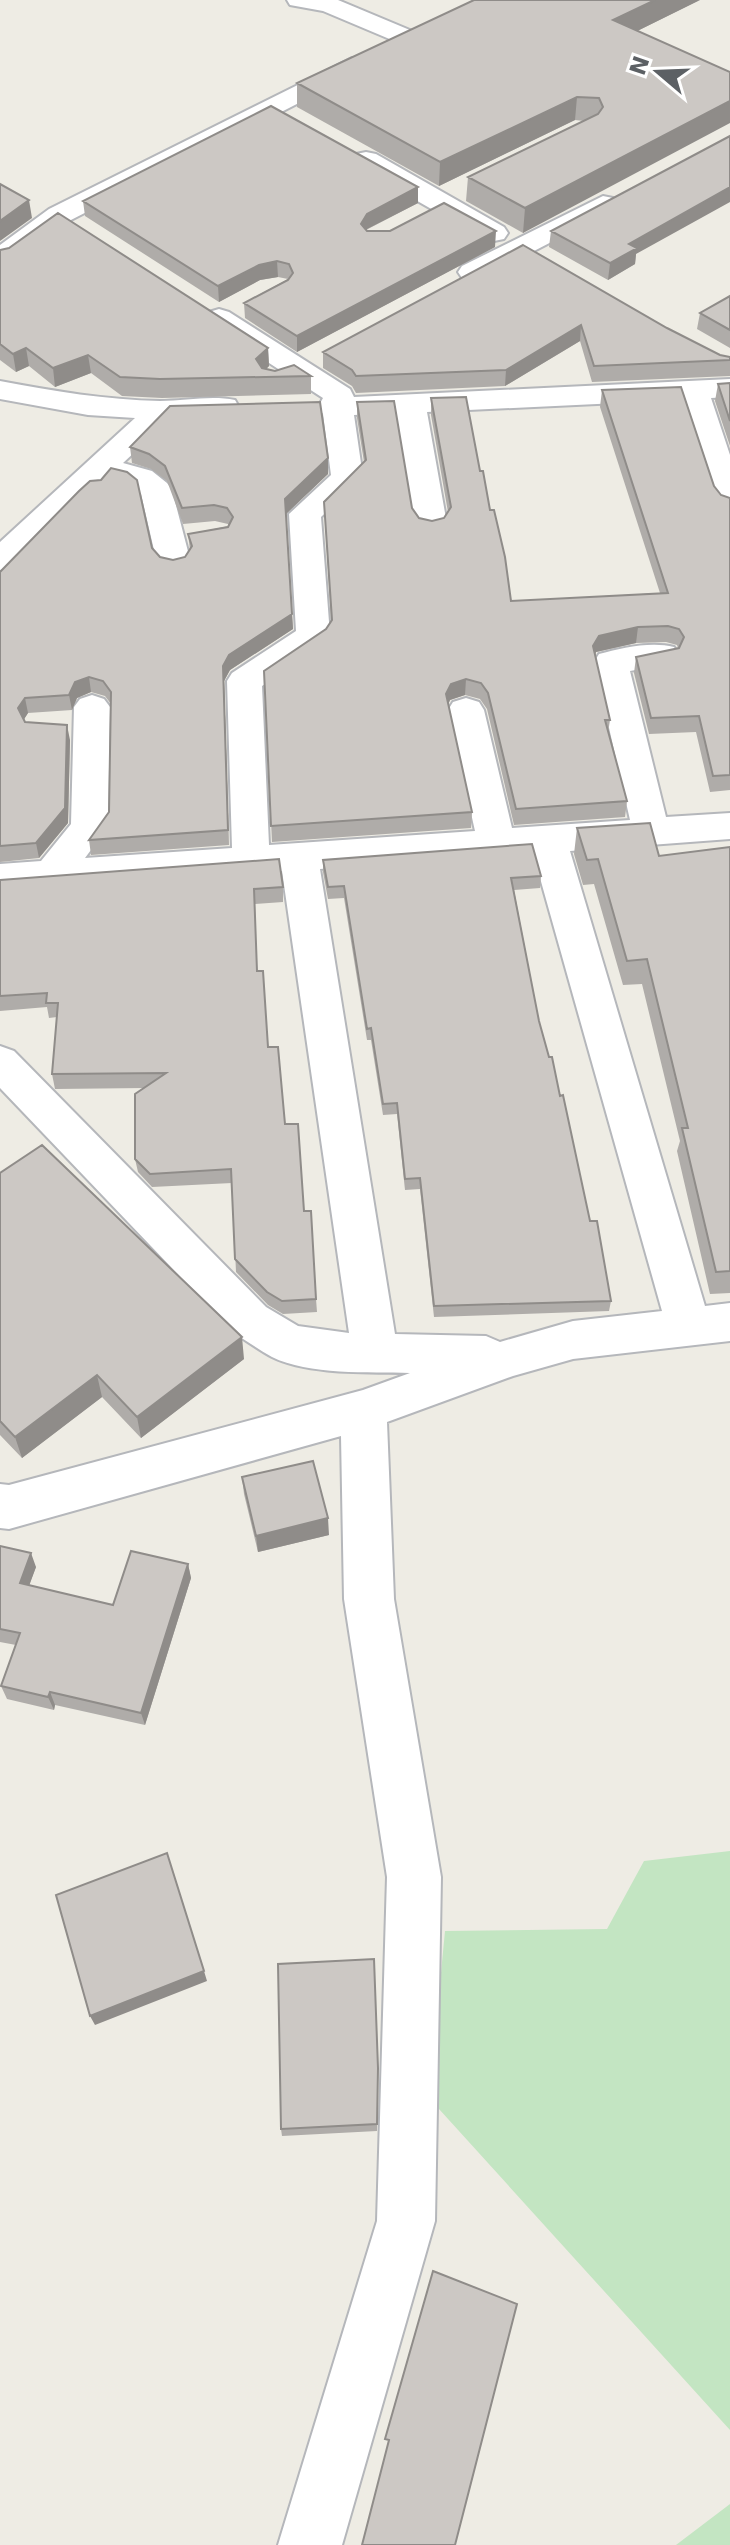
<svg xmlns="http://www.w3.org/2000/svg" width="730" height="2545" font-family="'DejaVu Sans',sans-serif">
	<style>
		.green { fill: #c3e5c2 }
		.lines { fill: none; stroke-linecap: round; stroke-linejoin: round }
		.minor-casing { stroke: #b5b7bb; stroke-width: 4 }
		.minor { fill: #fff; fill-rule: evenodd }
		.wall { fill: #afaca9 }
		.shaded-wall { fill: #8f8c89 }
		.building { fill: #ccc8c4; stroke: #8f8c89; stroke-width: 2 }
	</style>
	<rect width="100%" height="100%" fill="#eeece4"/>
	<path class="green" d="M730,1851V2430L429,2098L445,1931L607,1929L644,1861Z
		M730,2504V2545H676Z"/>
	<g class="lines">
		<g class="minor-casing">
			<path id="minor" d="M287,0H338L417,33L421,38L417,43H399L323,11L290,5Z
				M352,58L361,61L365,66L361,71L69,221L10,264L0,267V245L49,209Z
				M366,152L376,154L504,227L508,233L504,239L494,241L484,239L356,166L353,160L356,154Z
				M603,196L613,198L617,204L613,210L482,278L472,281L462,278L458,272L462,266Z
				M219,309L229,312L350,389L354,397L730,379V397L711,398L730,455V512L719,509L714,502L681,400L427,412L447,524L443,531L431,534L419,531L415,524L396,413L354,415L363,477L321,517L330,635L325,643L262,686L269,845L475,831L448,710L453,702L466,698L479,702L484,710L512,828L630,820L594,662L599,654C621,648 651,641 674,647L679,655L674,663L630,671L666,817L730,813V839L570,851L705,1306L730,1303V1341L573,1359L513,1376L387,1422L394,1599L441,1877L435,2221L342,2545H278L377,2221L387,1877L344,1599L341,1436L9,1529L0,1528V1484L9,1485L363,1390L410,1373C370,1372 308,1375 272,1357C259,1350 247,1341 234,1333L0,1088V1046L14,1051L266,1307L298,1326L349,1333L282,871L0,892V864L41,861L71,824L74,707L80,699L92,695L104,699L110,707L108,827L85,858L232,848L227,681L232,673L296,631L289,514L331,475L323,414L318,407L323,398L209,324L204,318L209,312ZM533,853L662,1311L573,1321L500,1342L486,1336L395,1334L320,869Z
				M0,381C54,391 106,400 160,401C185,401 211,395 235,400L239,407L235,414L170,419L123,463L152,471L167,483L172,490L191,563L186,570L174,573L162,570L157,563L141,494L130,485L107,479L12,567L0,570V542L135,418L88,415L0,399Z"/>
		</g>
		<use href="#minor" class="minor"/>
	</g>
	<path class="wall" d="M700,0L637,31L730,72L523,233L466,201L468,177L584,121L575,120L439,186L297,107V83Z
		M83,201L418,203L366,230L367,231L495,247L297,352L245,318L244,303L288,279L278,277L260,280L219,302L85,216Z
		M551,231L636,254L635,264L608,280L549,247Z
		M523,245L667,328L720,355L730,357V376L592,382L580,341L505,386L356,393L352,386L323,368V352Z
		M0,250L268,348L269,366L266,369L311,376V394L162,398L122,396L91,373L55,387L29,366L16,372L0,360Z
		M730,296V348L697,329L700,313Z
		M730,383V446L715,401L718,384Z
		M602,390L714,486L721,495L730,498V790L710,792L696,732L649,734L634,673L636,657L678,648L677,645L666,642L636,643L596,652L595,655L610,720L608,733L627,801L625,817L514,825L487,709L480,699L465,695L450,700L448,705L472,812L471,828L272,842L264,671L326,629L331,621L324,502L364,462L357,418V402L412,508L419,518L432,521L444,518L448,512L431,415V398L480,471L511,601L660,593L600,407Z
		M130,447L328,458V474L286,514L293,629L230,670L224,681L229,845L91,855L89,840L109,812L111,704L105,696L91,692L77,698L72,710L28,713L24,719L25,722L70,740L68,823L39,858L0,862V572L152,548L160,557L173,560L185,557L190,550L188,534L229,526L228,524L215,521L183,524L167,481L151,469L132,463Z
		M577,828L659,856L730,847V1293L710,1294L677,1151L680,1141L642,984L623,985L594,884L583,885L574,854Z
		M323,860L541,876L540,888L514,890L539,1021L560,1096L590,1221L611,1301L609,1311L434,1317L420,1189L405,1190L397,1114L383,1115L371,1040H367L344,898L328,899L323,872Z
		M0,880L283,887V902L255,904L257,971L268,1047L304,1211L316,1299L317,1312L283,1314L268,1305L236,1272L232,1183L152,1187L138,1172L135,1159L145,1088L55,1089L52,1074L57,1017L49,1018L47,1007L0,1011Z
		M0,1173L244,1359L141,1438L102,1397L22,1458L0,1435Z
		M242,1477L329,1535L258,1552L244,1494Z
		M0,1546L36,1567L29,1585L113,1605L188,1564L191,1578L145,1725L55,1705L54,1710L7,1699L1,1686L16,1645L0,1642Z
		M378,2068L377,2131L282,2136L281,2129Z"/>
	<path class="shaded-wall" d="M655,0H700L611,44L613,20Z
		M577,97L575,120L439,186L440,162Z
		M730,101V123L523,233L525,208Z
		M418,187V203L367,229L362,240L361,224L367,214Z
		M730,187V202L636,254L635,264L608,280L610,263L629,244Z
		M29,200L32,218L0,241V221Z
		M496,231L495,247L297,352V336Z
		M277,261L278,277L260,280L219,302L218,286L259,265Z
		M581,325L580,341L505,386L506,370Z
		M26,348L29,366L16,372L13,354Z
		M268,348L269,366L257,378L256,359Z
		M88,355L91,373L55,387L53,368Z
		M328,458V474L286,514L285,499Z
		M292,614L293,629L230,670L224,681L229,845L223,666L229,655Z
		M638,627L636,643L596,652L591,663L593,646L599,636Z
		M89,677L91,692L77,698L72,710L69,695L75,682Z
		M466,679L465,695L450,700L445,711L446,694L451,684Z
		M25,698L28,713L21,724L18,708Z
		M67,725L70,740L68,823L39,858L36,843Z
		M242,1337L244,1359L141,1438L137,1417Z
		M97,1375L102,1397L22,1458L15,1437Z
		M328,1518L329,1535L258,1552L256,1536Z
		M31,1553L36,1567L25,1597L20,1583Z
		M188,1564L191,1578L145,1725L141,1713Z
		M50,1692L55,1705L54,1710L48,1697Z
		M204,1971L207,1981L95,2025L90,2016Z"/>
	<path class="building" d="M474,0H655L613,20L730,72V101L525,208L468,177L598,114L603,107L599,98L577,97L440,162L297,83Z
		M271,106L418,187L367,214L361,224L367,231H390L444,203L496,231L297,336L244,303L288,280L293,273L289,264L277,261L259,265L218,286L83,201Z
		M730,136V187L629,244L637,248L610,263L551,231Z
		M0,184L29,200L0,221Z
		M58,213L268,348L256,359L262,368L275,371L294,365L311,376L160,379L120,377L88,355L53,368L26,348L13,354L0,344V250L9,248Z
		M523,245L667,328L720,355L730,357V360L594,366L581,325L506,370L356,376L352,370L323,352Z
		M730,296V330L700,313Z
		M730,383V421L718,384Z
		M681,387L714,486L721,495L730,498V775L713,776L699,716L651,718L636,657L679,648L684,637L679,629L668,626L638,627L599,636L593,646L610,720H605L627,801L516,809L488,693L481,683L466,679L451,684L446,694L472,812L271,826L264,671L326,629L332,620L324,502L366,460L357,402L394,401L412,508L419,518L432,521L444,518L451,507L431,398L466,397L480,471H483L490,510H494L505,557L511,601L668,593L602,390Z
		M320,402L328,458L285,499L292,614L229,655L223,666L228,830L89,840L109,812L111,692L103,681L89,677L75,682L69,695L25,698L18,708L25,722L67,725L65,808L36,843L0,846V572L79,491L90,481L101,480L111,468L127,472L137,480L152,548L160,557L173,560L185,557L192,546L188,534L228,527L233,517L227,508L214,505L182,508L165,466L149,454L130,447L170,406Z
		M650,823L659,856L730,847V1271L716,1272L682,1128H688L647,959L627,961L598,859L587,860L577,828Z
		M532,844L541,876L511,878L539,1021L549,1057H552L560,1096L563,1095L590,1221H597L611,1301L434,1306L420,1178L405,1179L397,1103L383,1104L371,1028L367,1029L344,886L328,887L323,860Z
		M279,859L283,887L254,889L257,971H263L268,1047H278L285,1124H298L304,1211H311L316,1299L282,1301L267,1292L235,1259L231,1169L150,1174L135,1159V1094L166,1073L52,1074L58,1003H46L47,993L0,996V880Z
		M42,1145L242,1337L137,1417L97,1375L15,1437L0,1421V1173Z
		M313,1461L328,1518L256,1536L242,1477Z
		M0,1546L31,1553L20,1583L113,1605L131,1551L188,1564L141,1713L50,1692L48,1697L1,1686L20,1633L0,1629Z
		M167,1853L204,1971L90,2016L56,1895Z
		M374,1959L378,2068L377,2124L281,2129L278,1964Z
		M433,2271L517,2304L455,2545H362L389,2440L385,2439Z"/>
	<g transform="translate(658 72) rotate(289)" stroke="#ffffff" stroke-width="6" paint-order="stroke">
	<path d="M0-6L14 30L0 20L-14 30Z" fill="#5c6064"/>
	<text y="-12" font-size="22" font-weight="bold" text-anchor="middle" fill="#5c6064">N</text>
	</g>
</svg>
